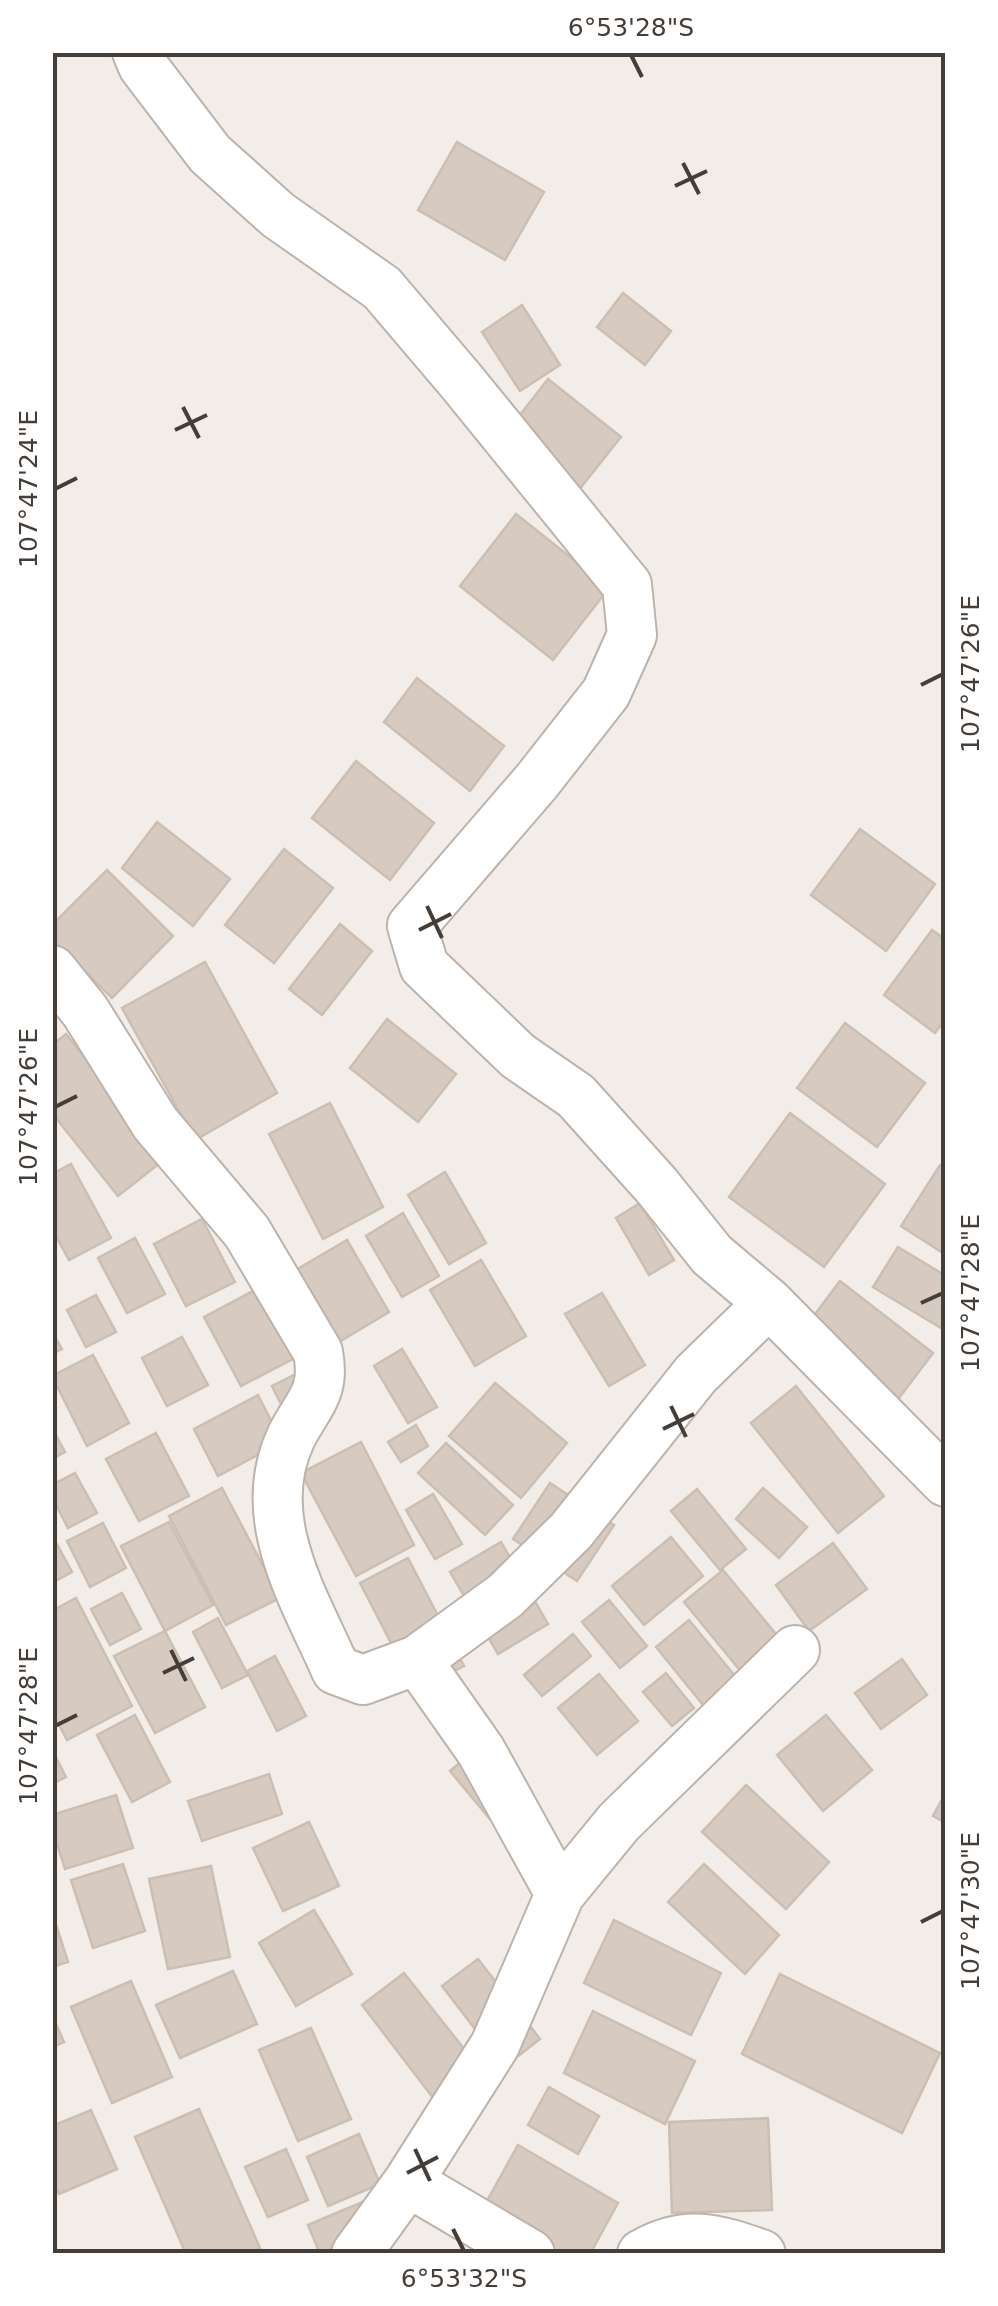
<svg xmlns="http://www.w3.org/2000/svg" width="998" height="2306" font-family="'DejaVu Sans',sans-serif">
	<style>
		.building { fill: #d6cac1; stroke: #cdbeb2; stroke-width: 2.5 }
		.lines { fill: none; stroke-linecap: round; stroke-linejoin: round }
		.street-casing { stroke: #bdb3ab; stroke-width: 52 }
		.street { stroke: #fff; stroke-width: 48 }
		.ticks { fill: none; stroke: #453d37; stroke-width: 4 }
		.neatline { fill: none; stroke: #453d37; stroke-width: 4 }
		.ticks-label { font-size: 25px; text-anchor: middle; fill: #453d37 }
	</style>
	<rect width="100%" height="100%" fill="#f2ede8"/>
	<path class="building" d="M457,142L544,192L505,260L418,210Z
		M623,293L671,331L645,365L597,327Z
		M522,305L560,365L520,391L482,332Z
		M548,379L621,437L578,491L505,434Z
		M516,514L609,588L553,660L460,586Z
		M417,678L504,746L470,791L384,722Z
		M356,761L434,823L390,880L312,818Z
		M157,822L230,879L193,926L122,868Z
		M860,829L935,884L886,951L811,895Z
		M284,849L333,888L274,963L225,925Z
		M107,870L173,936L112,998L52,939V925Z
		M340,924L372,951L322,1015L289,989Z
		M932,930L946,940V1018L935,1033L884,995Z
		M205,962L277,1093L195,1140L122,1008Z
		M387,1019L456,1074L418,1122L350,1068Z
		M845,1023L925,1083L877,1147L797,1088Z
		M66,1034L165,1159L118,1196L52,1113V1045Z
		M330,1103L383,1207L323,1239L269,1134Z
		M790,1113L885,1184L824,1267L729,1197Z
		M71,1164L111,1238L69,1260L52,1229V1174Z
		M940,1165L946,1168V1255L901,1226Z
		M445,1172L486,1243L449,1264L408,1195Z
		M640,1203L674,1260L649,1275L616,1218Z
		M403,1213L439,1276L402,1297L366,1236Z
		M202,1219L235,1282L186,1306L154,1244Z
		M135,1238L165,1294L127,1313L98,1258Z
		M347,1240L389,1312L339,1342L296,1270Z
		M898,1247L946,1276V1331L873,1287Z
		M481,1260L526,1336L475,1366L430,1290Z
		M840,1281L933,1353L890,1410L797,1338Z
		M257,1289L293,1359L241,1386L204,1317Z
		M602,1293L645,1365L609,1386L565,1314Z
		M96,1295L116,1332L86,1347L67,1310Z
		M52,1332L62,1349L52,1354Z
		M182,1337L208,1385L167,1406L142,1358Z
		M402,1349L437,1407L408,1423L374,1366Z
		M93,1355L129,1423L87,1446L52,1376Z
		M296,1374L309,1399L285,1412L272,1386Z
		M495,1383L567,1443L521,1498L449,1436Z
		M796,1386L884,1496L838,1533L751,1423Z
		M258,1395L282,1442L218,1476L194,1429Z
		M416,1425L428,1446L401,1462L388,1442Z
		M52,1428L65,1452L52,1459Z
		M156,1433L189,1496L139,1521L106,1459Z
		M361,1442L414,1545L356,1576L301,1473Z
		M446,1443L513,1505L485,1535L418,1473Z
		M75,1473L97,1513L68,1528L52,1497V1485Z
		M550,1483L614,1525L577,1581L513,1539Z
		M222,1488L280,1598L226,1625L169,1516Z
		M763,1488L807,1527L779,1558L736,1519Z
		M697,1489L746,1549L720,1570L671,1511Z
		M433,1494L462,1544L435,1559L406,1510Z
		M169,1522L213,1605L165,1631L121,1546Z
		M103,1523L126,1568L90,1587L67,1541Z
		M52,1535L72,1572L52,1583Z
		M671,1537L703,1576L644,1625L612,1586Z
		M501,1542L548,1624L498,1654L450,1572Z
		M833,1543L867,1589L809,1631L776,1585Z
		M408,1558L464,1666L416,1691L360,1583Z
		M723,1570L804,1668L765,1701L684,1602Z
		M122,1593L141,1629L110,1645L91,1609Z
		M76,1598L132,1706L67,1740L52,1712V1611Z
		M609,1600L647,1646L620,1668L582,1622Z
		M218,1618L248,1675L222,1688L193,1632Z
		M689,1620L758,1704L725,1732L656,1647Z
		M165,1631L205,1707L155,1733L114,1656Z
		M573,1634L591,1656L542,1696L524,1675Z
		M275,1656L306,1716L277,1731L247,1671Z
		M902,1659L927,1695L881,1729L855,1693Z
		M666,1673L694,1708L672,1726L643,1692Z
		M599,1674L638,1721L597,1755L558,1708Z
		M135,1715L170,1782L132,1802L97,1735Z
		M826,1715L872,1770L823,1811L777,1755Z
		M486,1741L529,1795L494,1824L450,1771Z
		M52,1750L66,1777L52,1784Z
		M269,1774L282,1814L202,1841L188,1801Z
		M746,1785L829,1862L786,1909L702,1832Z
		M946,1792V1823L933,1816Z
		M116,1795L133,1848L65,1869L52,1828V1815Z
		M309,1822L339,1886L283,1911L253,1848Z
		M123,1864L145,1931L93,1948L71,1880Z
		M704,1864L779,1935L745,1974L668,1902Z
		M211,1866L230,1957L168,1969L149,1879Z
		M314,1910L352,1974L296,2006L259,1943Z
		M52,1912L68,1962L52,1967Z
		M614,1920L721,1973L691,2035L584,1983Z
		M478,1959L540,2039L504,2067L442,1986Z
		M233,1971L257,2024L180,2058L156,2005Z
		M404,1973L480,2069L437,2103L362,2005Z
		M780,1974L940,2053L902,2133L742,2054Z
		M131,1981L172,2077L112,2103L71,2007Z
		M593,2011L695,2061L665,2124L564,2073Z
		M52,2015L64,2042L52,2047Z
		M311,2028L351,2119L298,2141L259,2050Z
		M549,2087L599,2116L578,2154L528,2125Z
		M199,2109L260,2248L246,2254H186L135,2137Z
		M91,2110L117,2169L59,2194L52,2179V2126Z
		M768,2118L772,2210L672,2213L669,2122Z
		M359,2134L380,2184L328,2206L307,2157Z
		M518,2145L618,2203L590,2254H561L483,2208Z
		M286,2149L308,2200L268,2217L245,2167Z
		M372,2198L354,2254H320L308,2225Z"/>
	<g class="lines">
		<g class="street-casing">
			<path id="street" d="M137,52L143,66L210,154L278,215L382,288L461,381L627,585L632,635L606,693L537,781L412,926L424,966L518,1056L576,1096L656,1185L712,1255L769,1303L946,1482
				M52,970L85,1011L155,1123L247,1232L318,1352C326,1394 308,1403 291,1437C253,1518 304,1597 336,1670L363,1680L417,1660L505,1596L571,1531L696,1374L769,1303
				M560,1894L619,1822L795,1650
				M408,2182L530,2254
				M356,2254L408,2182L495,2045L560,1894L481,1751L417,1660
				M642,2254C686,2228 717,2239 761,2254"/>
		</g>
		<use href="#street" class="street"/>
	</g>
	<path class="ticks" d="M631,55L642,77M683,163L699,194M675,186L707,171M183,407L199,438M175,430L207,415M55,489L77,478M921,685L943,674M427,906L442,938M419,930L451,914M55,1107L77,1096M921,1303L943,1293M671,1406L686,1437M663,1429L694,1414M171,1650L186,1681M163,1673L194,1658M55,1726L77,1715M921,1922L943,1911M415,2149L430,2181M407,2173L438,2157M453,2229L464,2251"/>
	<rect width="998" height="2306" fill="none" stroke="#ffffff" stroke-width="110"/>
	<rect x="55" y="55" width="888" height="2196" class="neatline"/>
	<g class="ticks-label">
		<text x="631" y="36">6°53'28"S</text>
		<text transform="translate(28 489) rotate(-90)" y="9">107°47'24"E</text>
		<text transform="translate(970 674) rotate(-90)" y="9">107°47'26"E</text>
		<text transform="translate(28 1107) rotate(-90)" y="9">107°47'26"E</text>
		<text transform="translate(970 1293) rotate(-90)" y="9">107°47'28"E</text>
		<text transform="translate(28 1726) rotate(-90)" y="9">107°47'28"E</text>
		<text transform="translate(970 1911) rotate(-90)" y="9">107°47'30"E</text>
		<text x="464" y="2287">6°53'32"S</text>
	</g>
</svg>
